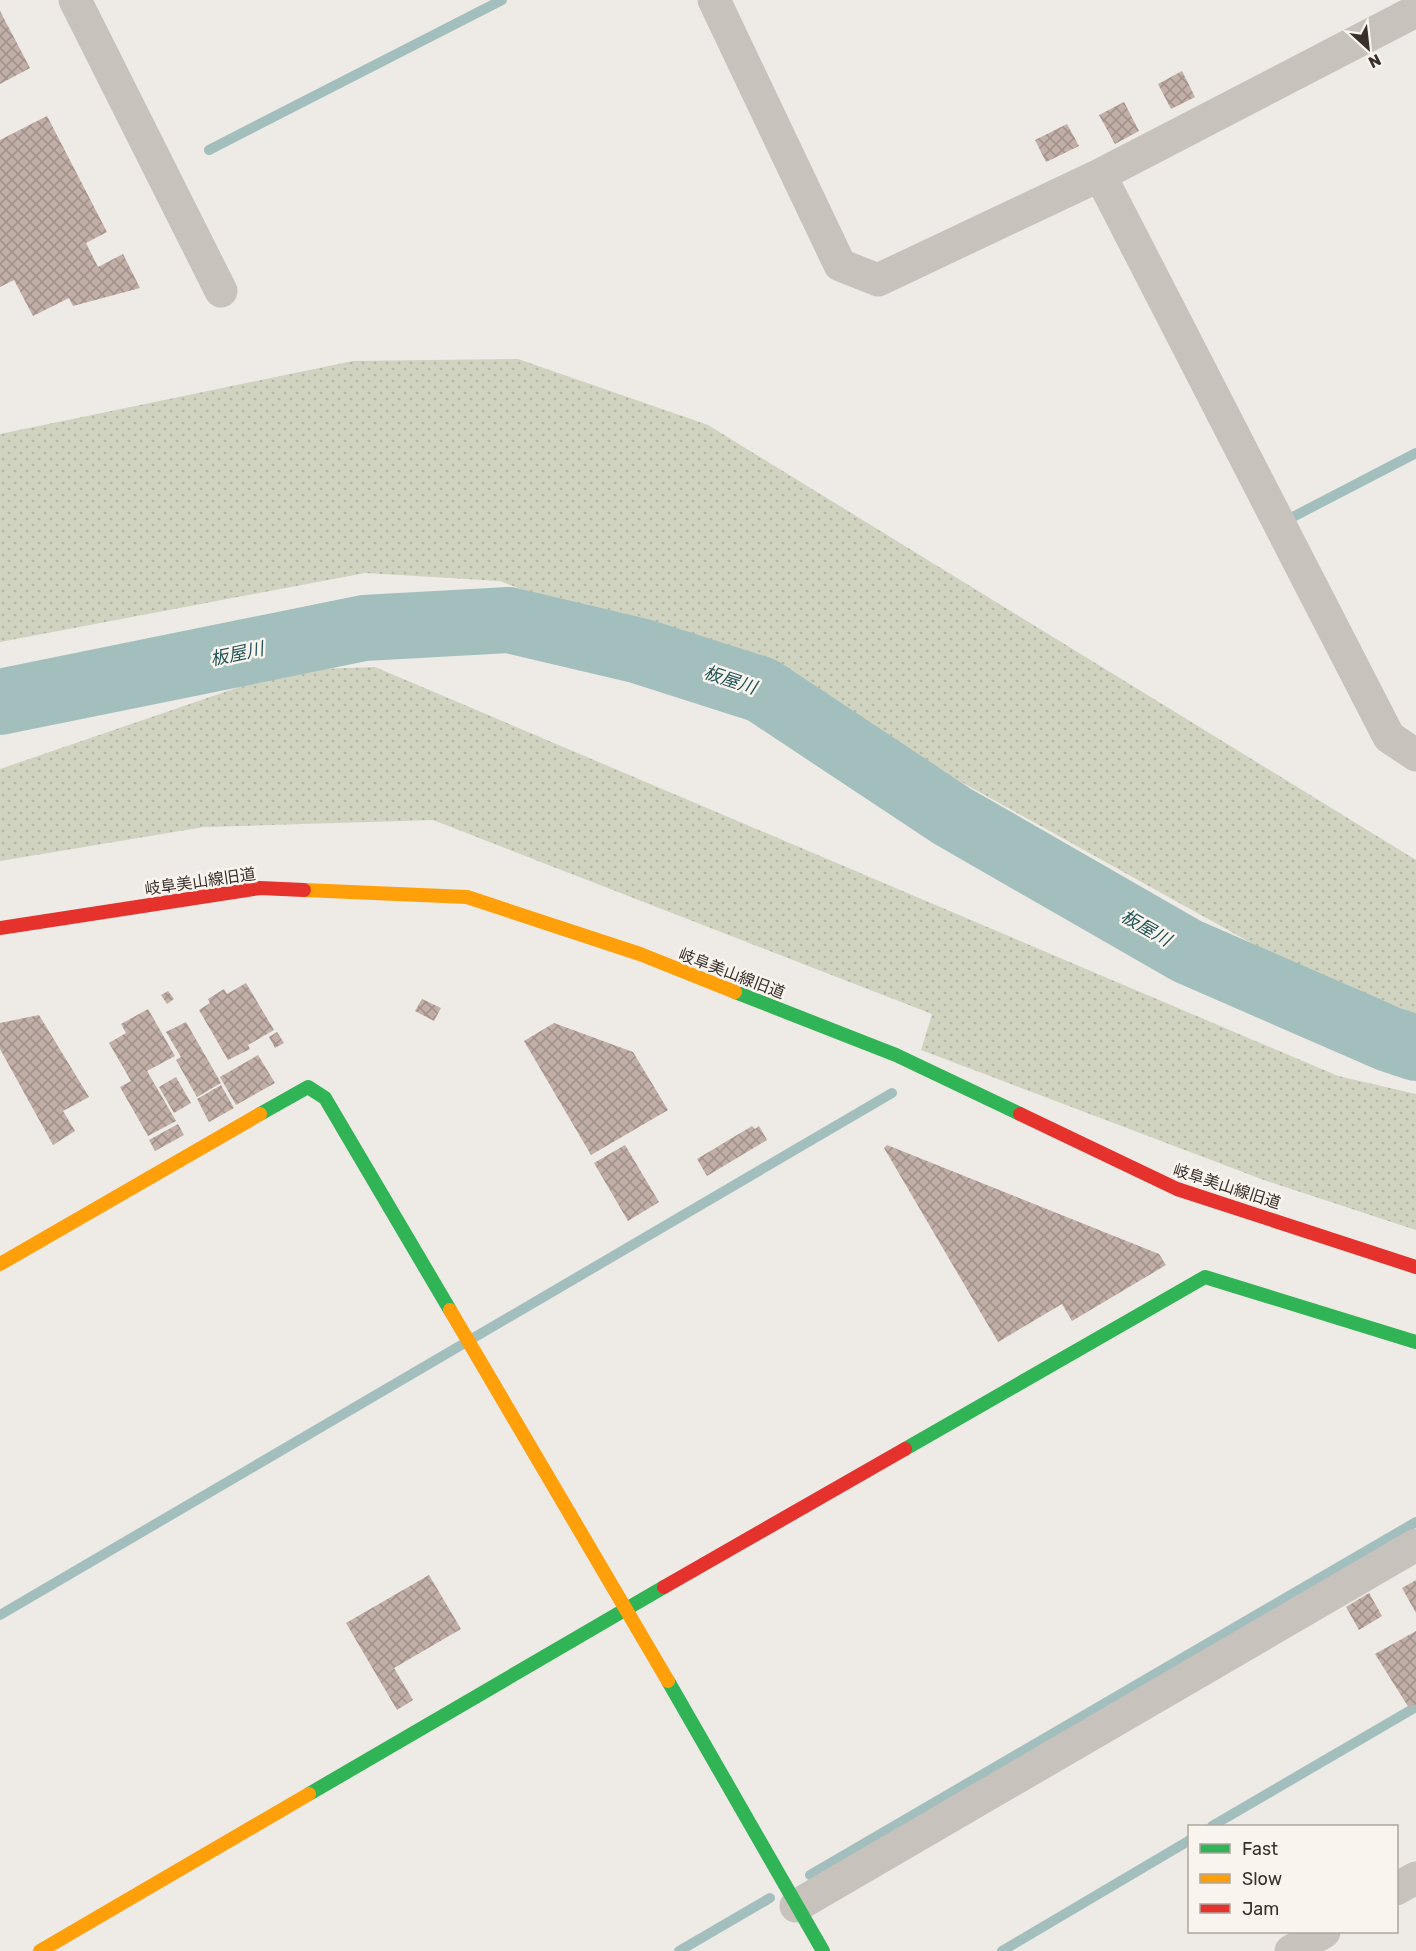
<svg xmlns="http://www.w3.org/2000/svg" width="1416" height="1951" font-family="Rubik,'Noto Sans JP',sans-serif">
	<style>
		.grass { fill: url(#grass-dots) }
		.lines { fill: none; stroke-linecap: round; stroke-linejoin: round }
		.stream { stroke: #a2bfbe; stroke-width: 10 }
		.river { stroke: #a2bfbe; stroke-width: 66 }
		.building { fill: url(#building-cross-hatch) }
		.street { stroke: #c8c2bd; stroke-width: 33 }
		.fast { stroke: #30b455; stroke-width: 14 }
		.slow { stroke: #ff9f0a; stroke-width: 14 }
		.jam { stroke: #e5322d; stroke-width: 14 }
		.labels { text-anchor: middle; stroke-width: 5; stroke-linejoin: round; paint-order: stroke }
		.street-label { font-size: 16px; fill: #39302b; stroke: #faf4ee }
		.water-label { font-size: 18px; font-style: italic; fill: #225659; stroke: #faf4ee }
	</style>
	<defs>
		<pattern id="grass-dots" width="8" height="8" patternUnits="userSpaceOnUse" patternTransform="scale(1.5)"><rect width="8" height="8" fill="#d0d3c0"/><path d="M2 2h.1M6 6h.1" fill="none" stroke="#b3b5a5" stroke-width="1.8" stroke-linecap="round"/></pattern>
		<pattern id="building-cross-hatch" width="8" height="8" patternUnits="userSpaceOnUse" patternTransform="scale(1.5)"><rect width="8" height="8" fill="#c1afa7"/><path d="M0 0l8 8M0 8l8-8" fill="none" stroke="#9e8f88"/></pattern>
	</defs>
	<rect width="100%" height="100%" fill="#eeeae5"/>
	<path class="grass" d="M518,359L708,425L1416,860V1014L1280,959L839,714L500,581L365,573L0,642V434L353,361Z
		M375,667L1338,1076L1416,1094V1230L1264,1180L921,1050L932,1014L433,820L204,827L0,861V769L289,670Z"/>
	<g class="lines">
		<path class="stream" d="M209,150L502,0
			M1287,520L1416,453
			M0,1615L892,1093
			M1212,1826L1416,1707
			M810,1875L1416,1522
			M679,1951L770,1898
			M1002,1951L1190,1840"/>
		<path class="river" d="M0,702L364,628L509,620L640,651L762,690L952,816L1187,951L1389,1039L1416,1048"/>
	</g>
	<path class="building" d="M0,11L30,68L0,84Z
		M1182,71L1195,97L1171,109L1158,84Z
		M1124,102L1139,131L1115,144L1099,115Z
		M47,116L107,232L86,243L98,267L123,254L140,288L73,306L69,298L33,316L14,280L0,287V140Z
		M1067,124L1079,146L1046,162L1035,140Z
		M246,983L274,1030L248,1045L250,1049L228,1060L199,1010L210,1003L208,999L224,989L227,994Z
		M168,991L174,999L167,1004L161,995Z
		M422,999L441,1008L434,1021L415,1011Z
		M148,1009L175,1056L147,1071L176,1121L148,1136L120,1087L131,1081L109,1043L126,1033L121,1024Z
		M39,1015L89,1097L63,1111L75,1131L53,1145L0,1049V1023Z
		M186,1022L221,1083L197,1097L176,1060L181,1057L166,1032Z
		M554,1023L633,1052L668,1110L591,1155L524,1041Z
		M277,1032L284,1043L275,1048L269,1037Z
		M258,1055L275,1083L236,1105L220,1077Z
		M176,1077L191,1103L174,1113L159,1087Z
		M221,1085L234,1108L209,1122L197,1099Z
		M178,1124L184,1135L155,1151L149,1140Z
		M752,1126L755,1129L759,1126L767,1140L707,1176L697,1159Z
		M625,1145L659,1202L628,1221L594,1163Z
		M887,1145L1159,1254L1166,1265L1072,1321L1062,1304L998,1342L884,1148Z
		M429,1575L461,1629L394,1668L413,1700L397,1710L346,1623Z
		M1416,1580V1613L1402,1588Z
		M1369,1593L1382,1616L1359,1630L1346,1607Z
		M1416,1631V1704L1409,1708L1375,1654Z"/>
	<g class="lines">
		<path class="street" d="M75,0L221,291
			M714,0L840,265L878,280L1100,175L1416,11
			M1100,175L1389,737L1416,755
			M1396,1889L1416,1878
			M796,1906L1416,1545
			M1291,1951L1324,1932"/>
		<path class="fast" d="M735,992L896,1055L1020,1114
			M260,1114L308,1087L325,1098L450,1310
			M905,1449L1205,1277L1416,1342
			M668,1681L823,1951
			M309,1794L664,1587"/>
		<path class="slow" d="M304,890L467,897L640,954L735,992
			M0,1264L260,1114
			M450,1310L668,1681
			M40,1951L309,1794"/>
		<path class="jam" d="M0,928L260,888L304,890
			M1020,1114L1177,1189L1416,1267
			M664,1587L905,1449"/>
	</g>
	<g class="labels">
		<g class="street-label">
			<text transform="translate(200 881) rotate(-8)" y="6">岐阜美山線旧道</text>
			<text transform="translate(732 973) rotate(21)" y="6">岐阜美山線旧道</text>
			<text transform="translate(1227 1186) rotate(18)" y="6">岐阜美山線旧道</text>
		</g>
		<g class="water-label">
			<text transform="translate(237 654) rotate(-12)" y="6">板屋川</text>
			<text transform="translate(730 680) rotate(18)" y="6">板屋川</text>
			<text transform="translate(1146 928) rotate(30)" y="6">板屋川</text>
		</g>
	</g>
	<rect x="1188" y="1825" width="210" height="108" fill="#faf4ee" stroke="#ada6a0" stroke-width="1.5"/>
	<rect x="1200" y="1844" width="30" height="9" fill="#30b455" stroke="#ada6a0" stroke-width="1.5"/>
	<text x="1242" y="1855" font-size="18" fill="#39302b">Fast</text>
	<rect x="1200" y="1874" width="30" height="9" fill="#ff9f0a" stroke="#ada6a0" stroke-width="1.5"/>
	<text x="1242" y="1885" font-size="18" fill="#39302b">Slow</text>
	<rect x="1200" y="1904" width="30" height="9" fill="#e5322d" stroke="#ada6a0" stroke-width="1.5"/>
	<text x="1242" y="1915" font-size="18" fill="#39302b">Jam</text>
	<g transform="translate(1368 48) rotate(153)" stroke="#faf4ee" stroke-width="4.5" paint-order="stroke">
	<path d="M0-4.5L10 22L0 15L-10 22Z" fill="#39302b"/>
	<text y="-9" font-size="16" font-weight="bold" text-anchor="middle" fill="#39302b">N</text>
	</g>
</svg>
